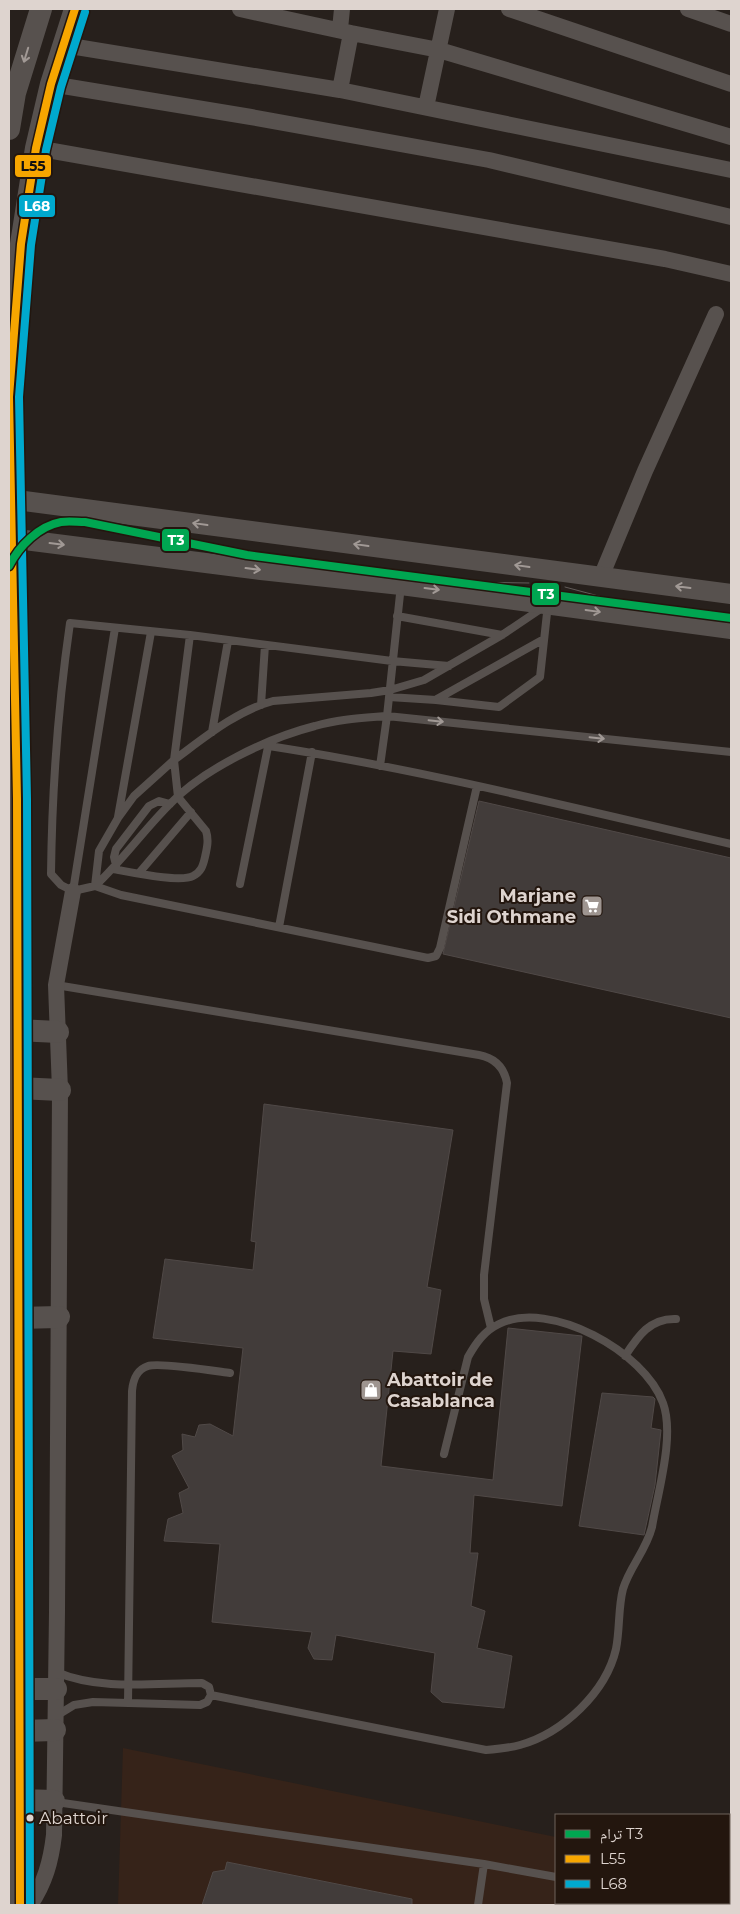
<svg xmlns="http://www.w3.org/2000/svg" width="740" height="1914" font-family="Montserrat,'Noto Naskh Arabic',sans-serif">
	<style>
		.built { fill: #362319 }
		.building { fill: #423c3a; stroke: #504947 }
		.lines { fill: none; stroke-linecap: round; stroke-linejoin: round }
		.service { stroke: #57514e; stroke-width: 8 }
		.minor { stroke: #57514e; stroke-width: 16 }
		.tertiary { stroke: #57514e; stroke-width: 20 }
		.secondary { stroke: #57514e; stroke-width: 22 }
		.tram { stroke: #625c59; stroke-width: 1 }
		.bus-1-casing { stroke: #23160e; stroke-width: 11 }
		.bus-2-casing { stroke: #23160e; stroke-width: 11 }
		.bus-1 { stroke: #f7a600; stroke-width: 8 }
		.bus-2 { stroke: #00a9ce; stroke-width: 8 }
		.tram-1-casing { stroke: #23160e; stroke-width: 11 }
		.tram-1 { stroke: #00a651; stroke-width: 8 }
		.oneway { stroke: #a19995 }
		.bus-dot { fill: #ded4cf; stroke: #23160e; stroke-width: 2 }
		.labels { text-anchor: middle; stroke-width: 4; stroke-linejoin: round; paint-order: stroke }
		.bus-label { font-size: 17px; fill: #ded4cf; stroke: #23160e; text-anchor: start }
		.poi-label { font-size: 18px; font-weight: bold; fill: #ded4cf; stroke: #23160e; text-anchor: end }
		.line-badge { stroke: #23160e; stroke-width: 2 }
		.badge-label { font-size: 14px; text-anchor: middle; font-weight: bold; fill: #fff }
		.pale-badge-label { font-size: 14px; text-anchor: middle; font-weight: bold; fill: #111 }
	</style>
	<rect width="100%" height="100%" fill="#27201c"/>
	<path class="built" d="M123,1748L556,1837V1903H729V1873H731V1905H118Z"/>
	<path class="building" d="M479,801L731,858V1018L443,954Z
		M264,1104L453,1130L427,1287L441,1290L431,1354L393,1351L381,1466L493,1480L508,1328L582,1336L562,1506L474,1495L470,1553H478L471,1606L485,1611L477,1648L512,1656L504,1708L442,1702L431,1692L435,1653L336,1635L332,1660L314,1659L308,1648L312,1632L212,1622L220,1544L164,1541L168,1519L183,1513L179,1493L189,1488L172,1456L183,1450L182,1434L195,1437L199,1425L210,1424L233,1436L243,1348L153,1338L165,1259L253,1270L256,1242L251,1241Z
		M602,1393L653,1397L655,1399L651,1428L661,1430L655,1485L644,1535L579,1526Z
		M227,1862L412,1899V1905H202L213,1872L225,1870Z"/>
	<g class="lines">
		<path class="service" d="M397,616L502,635
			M115,628L73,891L61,885L51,874C52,790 58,706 70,623L190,635L392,661L449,666
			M437,699L544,639
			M261,705L265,645
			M212,732L228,641
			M269,746C424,770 578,809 731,844
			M380,766L387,716L401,585
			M118,817L151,632
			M116,865L114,857L116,849L149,806L159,801L170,804
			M113,869C130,872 180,883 193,876C201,872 203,866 205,857C207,848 209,840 206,831L178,797L174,760C204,738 236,711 273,701L371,693L390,690L424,680L502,635L548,604L540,677L499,707L436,700L389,697
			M139,873L191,812
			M240,884L269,742
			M95,886C122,861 143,831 169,805C203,769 268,738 315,726C339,719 363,718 387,716L731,752
			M95,886L99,851L118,818L134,796L174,760L190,635
			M73,891L95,886L121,895L428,958L436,956L440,948L477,786
			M279,927L312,752
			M56,985L479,1055C495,1058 504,1067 507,1083L484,1275V1299L491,1328
			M625,1356C638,1336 650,1318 676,1319
			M211,1695L486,1750C498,1749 509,1748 520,1745C563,1733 606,1692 616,1649C620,1629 618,1608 623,1589C630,1566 646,1551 652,1527C658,1491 675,1436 663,1403C645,1352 550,1299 499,1324C484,1331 476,1343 468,1357L444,1454
			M128,1703L132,1391C133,1380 136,1370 148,1366C159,1362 215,1371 230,1373
			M56,1716L74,1705L93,1702L200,1705L207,1702L211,1695L209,1687L202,1683C154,1683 101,1691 56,1672
			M56,1802L484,1864L556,1877
			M676,1903L682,1905
			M478,1905L484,1864"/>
		<path class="minor" d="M240,9L351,33L340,90
			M509,9L731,84
			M688,9L731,24
			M340,29L342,9
			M351,33L439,50L731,137
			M64,45L340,90L731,170
			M51,84L251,117L489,160L731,217
			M426,107L447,9
			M36,148L665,259L731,274
			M601,577L645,471L716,314
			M30,1905C45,1883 51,1861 54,1835L57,1612L60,1090L56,985L73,891"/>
		<path class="tertiary" d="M9,499L731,594
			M9,538L261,570L401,585L731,629"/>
		<path class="secondary" d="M9,129L15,93L41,9
			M17,1030L58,1032
			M18,1088L60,1090
			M18,1318L59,1317
			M21,1689H56
			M21,1731L55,1730
			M20,1800L54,1801
			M20,1905L17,799L9,397L21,244L36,148L51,84L75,9"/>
		<path class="tram" d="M462,582L529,583
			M565,587L632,605"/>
		<g class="bus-1-casing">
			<path id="bus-1" d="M20,1905L17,799L9,397L21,244L36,148L51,84L75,9"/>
		</g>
		<g class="bus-2-casing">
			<path id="bus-2" d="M30,1905L27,799L19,397L31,245L46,150L61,87L85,12"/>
		</g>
		<use href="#bus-1" class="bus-1"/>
		<use href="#bus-2" class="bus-2"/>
		<g class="tram-1-casing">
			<path id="tram-1" d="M9,566C19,546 39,526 61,522C69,521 77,522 85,522L247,555L731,618"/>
		</g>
		<use href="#tram-1" class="tram-1"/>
	</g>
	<defs><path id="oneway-shaft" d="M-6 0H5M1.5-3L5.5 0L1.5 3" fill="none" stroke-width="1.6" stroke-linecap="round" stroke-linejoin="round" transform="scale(1.25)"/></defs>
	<g class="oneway">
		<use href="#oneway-shaft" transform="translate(26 55) rotate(107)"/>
		<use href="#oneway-shaft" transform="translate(200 524) rotate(-172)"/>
		<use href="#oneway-shaft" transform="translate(57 544) rotate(7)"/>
		<use href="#oneway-shaft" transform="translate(361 545) rotate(-172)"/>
		<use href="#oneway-shaft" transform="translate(522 566) rotate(-172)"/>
		<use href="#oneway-shaft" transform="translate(253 569) rotate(7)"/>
		<use href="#oneway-shaft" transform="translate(683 587) rotate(-173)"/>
		<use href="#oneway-shaft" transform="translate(432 589) rotate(7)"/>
		<use href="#oneway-shaft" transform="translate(593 611) rotate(8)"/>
		<use href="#oneway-shaft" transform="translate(436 721) rotate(6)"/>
		<use href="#oneway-shaft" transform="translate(597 738) rotate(6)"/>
	</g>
	<defs>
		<g id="supermarket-square" transform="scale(1.125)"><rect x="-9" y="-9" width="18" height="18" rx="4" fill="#9e9590" stroke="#23160e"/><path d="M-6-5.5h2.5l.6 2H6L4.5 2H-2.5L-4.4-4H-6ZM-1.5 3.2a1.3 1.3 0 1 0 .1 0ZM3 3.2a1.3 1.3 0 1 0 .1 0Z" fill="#fff"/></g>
		<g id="shop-square" transform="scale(1.125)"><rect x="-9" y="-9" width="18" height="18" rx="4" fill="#9e9590" stroke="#23160e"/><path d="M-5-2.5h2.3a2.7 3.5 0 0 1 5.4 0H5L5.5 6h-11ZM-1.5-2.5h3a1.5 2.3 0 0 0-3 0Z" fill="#fff"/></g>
	</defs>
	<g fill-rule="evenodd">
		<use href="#supermarket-square" x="592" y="906"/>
		<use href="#shop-square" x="371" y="1390"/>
	</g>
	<circle class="bus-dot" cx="30" cy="1818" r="4.5"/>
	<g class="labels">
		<g class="bus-label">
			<text x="39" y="1824">Abattoir</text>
		</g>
		<g class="poi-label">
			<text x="576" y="902">Marjane<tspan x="576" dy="21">Sidi Othmane</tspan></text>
			<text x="387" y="1386" text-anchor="start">Abattoir de<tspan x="387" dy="21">Casablanca</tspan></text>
		</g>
	</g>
	<g class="line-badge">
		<rect x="14" y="154" width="38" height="24" rx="5" fill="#f7a600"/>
		<rect x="18" y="194" width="38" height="24" rx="5" fill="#00a9ce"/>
		<rect x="161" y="528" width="29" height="24" rx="5" fill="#00a651"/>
		<rect x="531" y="582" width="29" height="24" rx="5" fill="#00a651"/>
	</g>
	<g class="badge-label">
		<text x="37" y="211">L68</text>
		<text x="176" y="545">T3</text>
		<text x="546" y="599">T3</text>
	</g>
	<g class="pale-badge-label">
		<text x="33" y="171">L55</text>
	</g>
	<rect width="740" height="1914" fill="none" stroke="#ded4cf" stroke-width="20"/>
	<rect x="555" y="1814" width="175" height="90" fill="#23160e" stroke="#6e625b"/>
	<rect x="565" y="1830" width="25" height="8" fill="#00a651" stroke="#6e625b"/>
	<text x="600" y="1839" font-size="15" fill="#ded4cf">ترام T3</text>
	<rect x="565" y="1855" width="25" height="8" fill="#f7a600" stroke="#6e625b"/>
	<text x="600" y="1864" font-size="15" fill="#ded4cf">L55</text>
	<rect x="565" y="1880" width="25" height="8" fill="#00a9ce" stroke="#6e625b"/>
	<text x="600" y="1889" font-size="15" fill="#ded4cf">L68</text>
</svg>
